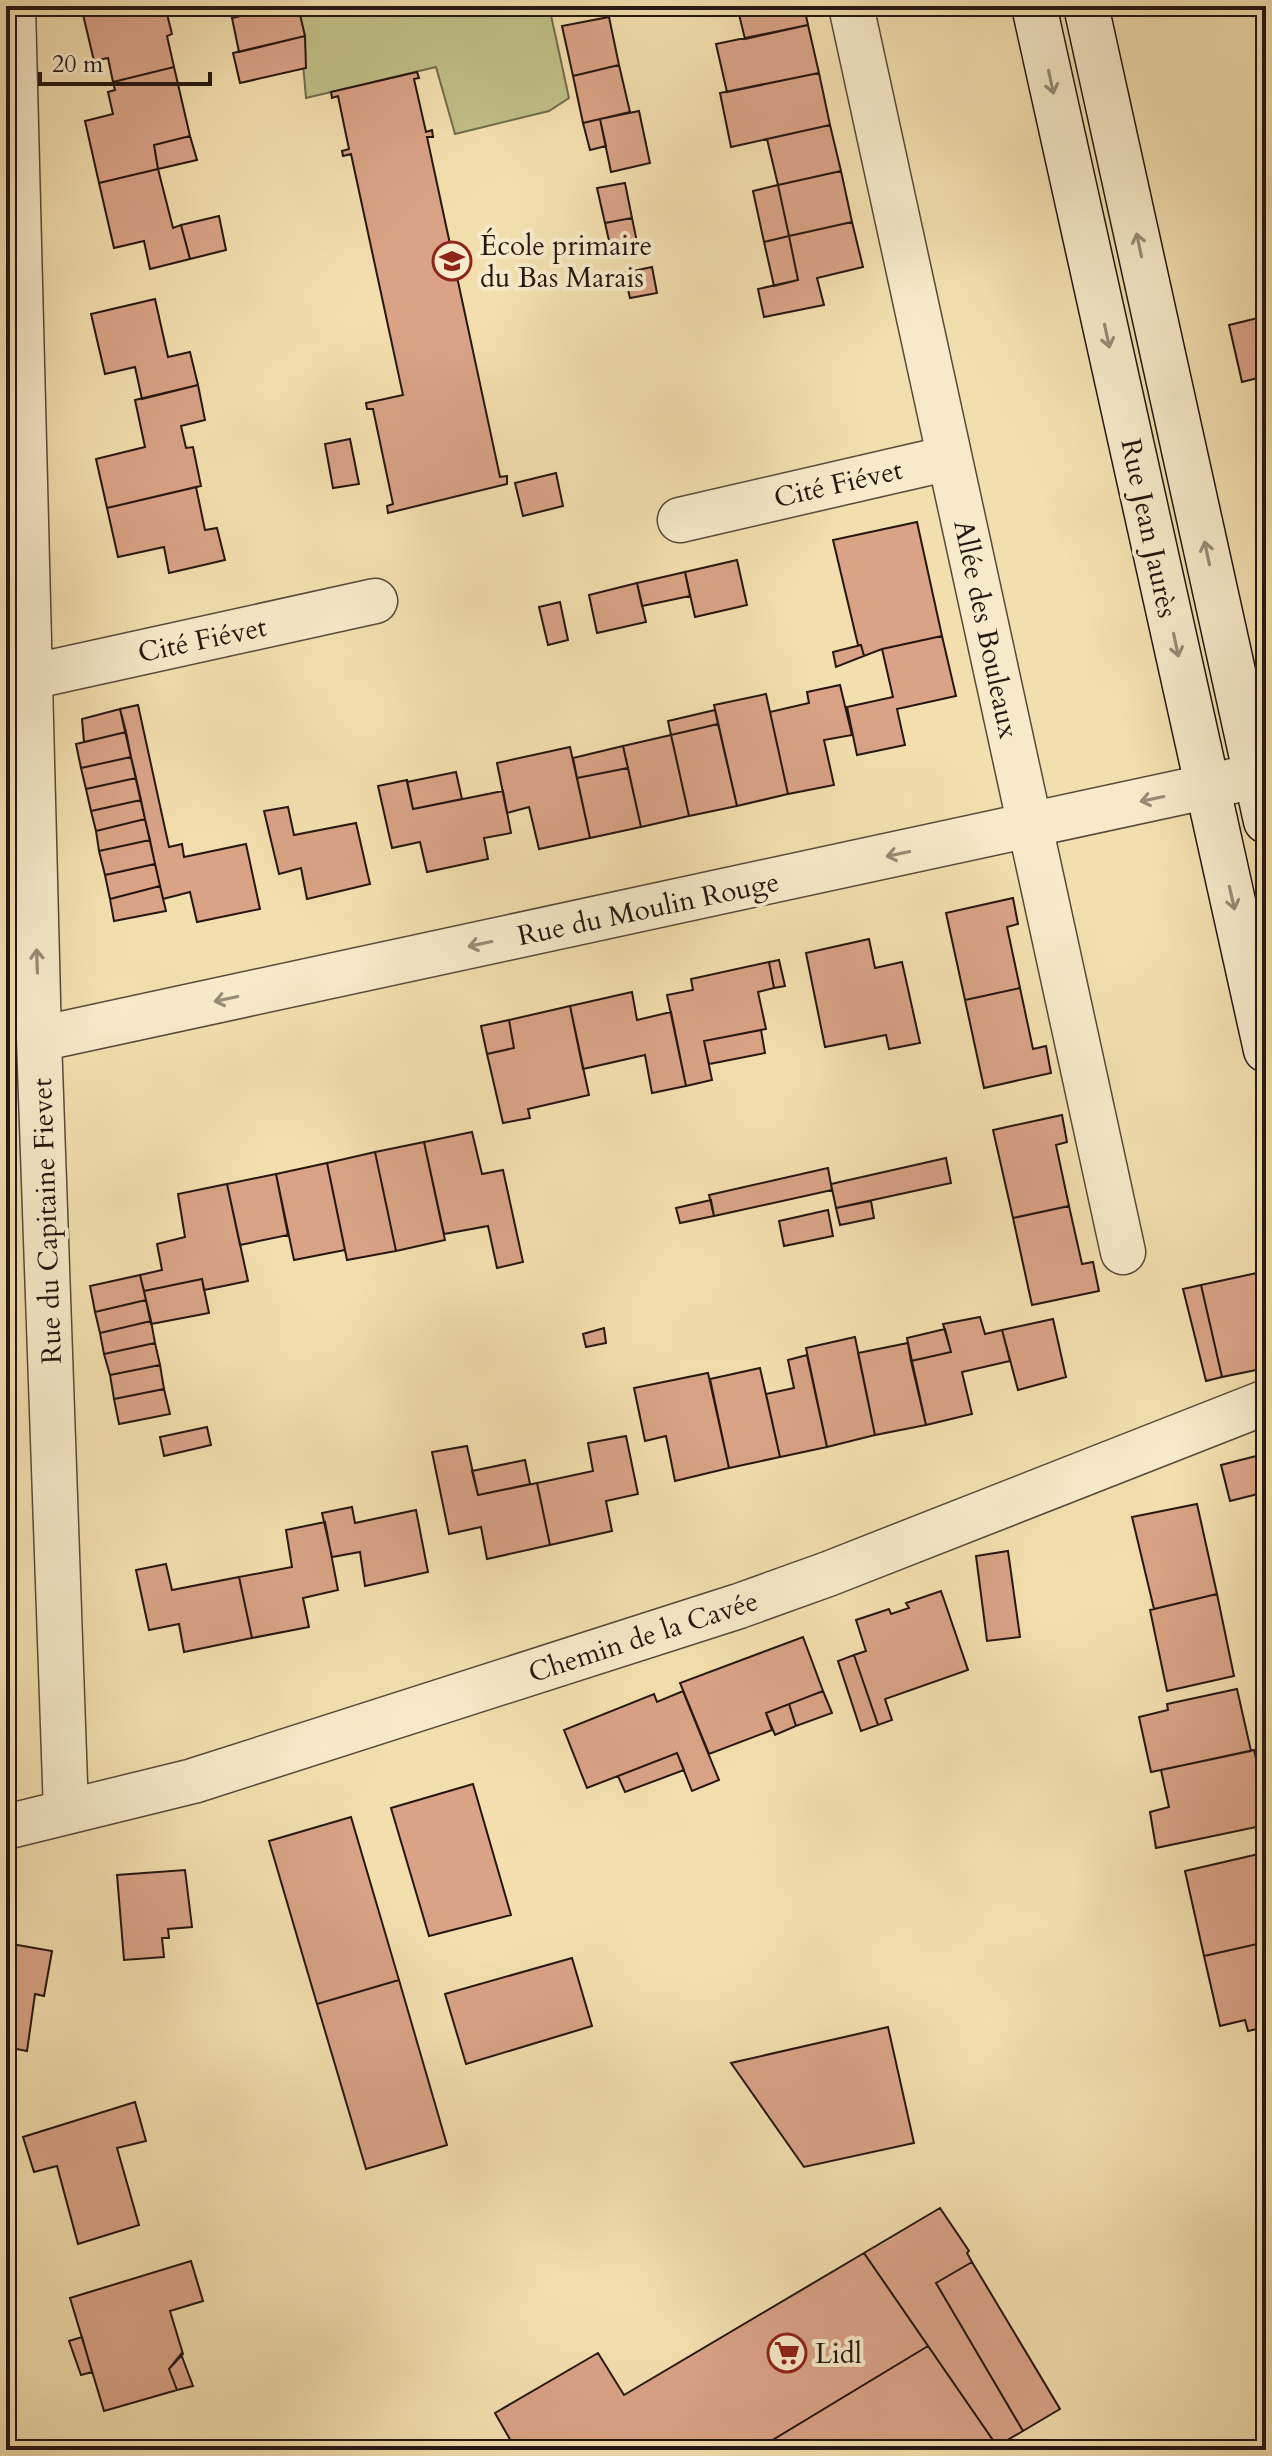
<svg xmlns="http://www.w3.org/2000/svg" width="1272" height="2456" font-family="Cardo,serif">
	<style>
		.green { fill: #c0c086; stroke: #726c4c; stroke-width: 2 }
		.building { fill: #daa386; stroke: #241712; stroke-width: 2 }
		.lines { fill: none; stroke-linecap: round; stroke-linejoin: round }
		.minor-casing { stroke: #584939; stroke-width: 47 }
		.secondary-casing { stroke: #241712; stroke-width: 47 }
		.minor { stroke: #f7eaca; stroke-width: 44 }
		.secondary { stroke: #f7eaca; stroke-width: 44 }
		.oneway { stroke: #988b77 }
		.labels { text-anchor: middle; stroke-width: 8; stroke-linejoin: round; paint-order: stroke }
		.poi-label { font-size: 28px; fill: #241712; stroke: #f7eaca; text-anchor: start }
		.street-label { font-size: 28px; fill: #241712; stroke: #f7eaca }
	</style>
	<rect width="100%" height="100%" fill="#f3dfae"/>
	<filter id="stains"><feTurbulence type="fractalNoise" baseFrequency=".0025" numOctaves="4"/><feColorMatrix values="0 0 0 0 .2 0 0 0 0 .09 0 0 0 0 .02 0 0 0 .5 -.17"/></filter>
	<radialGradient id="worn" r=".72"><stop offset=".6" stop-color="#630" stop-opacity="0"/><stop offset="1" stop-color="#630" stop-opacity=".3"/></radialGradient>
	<path class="green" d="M298,6H549L569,98L549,111L455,134L436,67L306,98Z"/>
	<path class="building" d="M81,6H165L172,34L167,36L174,67L113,82L108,58L94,61Z
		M284,6H298L305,36L239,52L232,18Z
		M737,6H804L808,25L745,39Z
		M609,17L619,65L573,76L562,26Z
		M808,25L819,73L727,92L716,44Z
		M305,36L306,68L240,83L233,53Z
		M619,65L630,112L583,123L573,76Z
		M174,67L190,136L154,145L158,169L99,183L85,121L113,114L108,92L115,90L113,82Z
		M417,72L419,78L414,79L426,132L432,130L433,137H427L500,477L507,476V484L388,513L387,506L393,504L373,409H367L366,403L403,395L351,154L343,156L342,151L349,149L338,96L332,98L331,92Z
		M819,73L830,125L731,147L720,93Z
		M639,111L650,163L611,172L600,119Z
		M600,119L606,146L590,150L583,123Z
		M830,125L841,171L778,185L767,139Z
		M190,136L197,160L158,169L154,145Z
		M158,169L173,228L181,225L190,259L150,269L144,241L114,248L99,183Z
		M841,171L852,222L789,236L778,185Z
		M625,183L632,218L605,223L597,188Z
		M778,185L789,236L764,242L753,191Z
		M219,216L226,250L190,259L181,225Z
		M632,218L638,247L612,254L605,223Z
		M852,222L863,267L817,278L824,305L764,317L758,289L798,280L789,236Z
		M789,236L798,280L774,286L764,242Z
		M652,267L657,293L630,298L624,273Z
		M155,299L168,357L190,352L198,385L142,399L135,367L105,374L91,314Z
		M1266,316V376L1242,382L1229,325Z
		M198,385L205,420L181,426L186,448L193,447L201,486L107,508L96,459L145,447L135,400Z
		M350,439L359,484L333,488L325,444Z
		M556,473L563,506L523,516L515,483Z
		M196,487L205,530L217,528L225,560L169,573L164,547L118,557L107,508Z
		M917,522L942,636L882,649L864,656L861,645H858L833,540Z
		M737,560L747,605L695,617L685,572Z
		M685,572L690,596L642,606L637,583Z
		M637,583L646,622L597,633L589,595Z
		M560,602L568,640L548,645L539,607Z
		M942,636L956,696L897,709L905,745L857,755L847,707L893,697L882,649Z
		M861,645L864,656L836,667L833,652Z
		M840,685L852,735L824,740L834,785L788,794L770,712L809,703L807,692Z
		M766,694L788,794L737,806L714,705Z
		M138,705L169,847L182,844L184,857L246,844L260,909L197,922L190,892L163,899L120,709Z
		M120,709L126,732L84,742L82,719Z
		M715,710L718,724L671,735L668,721Z
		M718,724L737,806L689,816L671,735Z
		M126,732L131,757L81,768L76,744Z
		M671,735L689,816L641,827L623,746Z
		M623,746L628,768L577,778L573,758Z
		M570,747L590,838L539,849L529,807L507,813L497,763Z
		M131,757L136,778L86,789L81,768Z
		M628,768L641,827L590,838L577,778Z
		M456,772L462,799L413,809L407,782Z
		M136,778L141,800L91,811L86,789Z
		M407,780L413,809L503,791L511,833L484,838L488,859L427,872L420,842L392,848L378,786Z
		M141,800L145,819L96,831L91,811Z
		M288,807L294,835L356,823L370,884L307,899L301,868L279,874L264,811Z
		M145,819L150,840L99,851L96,831Z
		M150,840L155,864L105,875L99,851Z
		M155,864L160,886L110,899L105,875Z
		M160,886L166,911L114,921L110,899Z
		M1013,898L1018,924L1007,927L1020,988L965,1000L946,913Z
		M869,939L875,968L902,962L920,1043L889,1049L886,1035L825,1047L806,953Z
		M779,960L785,986L774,988L769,962Z
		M769,962L774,988L758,992L766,1029L704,1041L712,1080L686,1086L667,995L693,990L691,979Z
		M1020,988L1033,1049L1046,1046L1051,1073L984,1088L965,1000Z
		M632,992L637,1020L671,1012L686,1086L652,1093L645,1055L583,1069L570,1006Z
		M570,1006L589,1095L528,1109L530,1118L503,1123L487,1054L514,1048L509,1020Z
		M509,1020L514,1048L487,1054L481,1026Z
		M761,1030L765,1053L709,1064L704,1041Z
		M1062,1115L1067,1142L1056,1145L1069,1206L1013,1218L993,1130Z
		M472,1132L482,1174L503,1170L523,1262L497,1268L488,1226L444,1234L424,1142Z
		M424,1142L445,1240L396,1251L375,1152Z
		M375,1152L396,1251L347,1260L327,1163Z
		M946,1158L951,1183L836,1208L831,1184Z
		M327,1163L345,1250L294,1260L276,1174Z
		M828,1168L832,1190L714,1216L709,1195Z
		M276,1174L288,1235L240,1245L227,1184Z
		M227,1184L248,1281L204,1290L202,1279L144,1291L140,1275L162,1270L157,1244L185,1237L178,1194Z
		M711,1200L714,1216L680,1223L676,1208Z
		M871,1201L874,1218L840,1225L836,1208Z
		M1069,1206L1082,1264L1093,1262L1099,1291L1032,1305L1013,1218Z
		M828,1210L833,1236L784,1246L779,1221Z
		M1266,1271V1368L1222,1377L1201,1285Z
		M140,1275L146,1300L95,1312L90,1286Z
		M202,1279L209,1313L151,1324L144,1291Z
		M1201,1285L1222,1377L1206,1381L1183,1289Z
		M146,1300L151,1321L100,1333L95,1312Z
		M980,1317L985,1334L1002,1330L1010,1361L962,1372L972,1414L926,1425L911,1361L951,1352L943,1324Z
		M1053,1319L1066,1377L1018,1390L1002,1330Z
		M151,1321L155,1343L104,1354L100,1333Z
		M604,1328L606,1343L586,1347L583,1334Z
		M945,1329L951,1352L911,1361L907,1338Z
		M855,1337L875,1435L827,1447L806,1348Z
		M155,1343L160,1365L110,1375L104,1354Z
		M908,1343L926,1425L875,1435L858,1353Z
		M807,1355L827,1447L780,1457L766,1394L794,1388L788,1360Z
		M160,1365L164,1389L114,1399L110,1375Z
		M760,1368L780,1457L729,1468L710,1379Z
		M708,1373L729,1468L675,1481L666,1436L645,1441L634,1388Z
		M164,1389L170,1414L119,1424L114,1399Z
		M207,1427L211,1445L164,1456L160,1437Z
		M626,1436L638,1494L606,1501L612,1531L550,1545L537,1483L593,1471L588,1443Z
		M467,1446L478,1495L537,1483L550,1545L487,1559L481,1527L449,1534L432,1452Z
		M1264,1454L1266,1492L1230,1501L1221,1465Z
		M525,1460L530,1484L478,1495L472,1471Z
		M1197,1504L1217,1594L1154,1609L1132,1517Z
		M352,1507L355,1523L416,1510L428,1572L365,1586L360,1552L332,1557L322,1513Z
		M325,1522L338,1590L303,1598L309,1627L252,1638L239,1577L292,1567L286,1530Z
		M1008,1551L1020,1637L987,1641L976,1556Z
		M166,1564L172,1590L239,1577L252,1638L184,1652L179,1624L149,1630L136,1570Z
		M941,1591L968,1670L885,1699L892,1720L878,1725L854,1655L866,1651L856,1620L889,1609L891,1614L909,1608L906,1603Z
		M1217,1594L1234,1676L1167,1691L1150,1610Z
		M803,1637L823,1691L766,1713L772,1730L709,1754L680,1683Z
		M854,1655L878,1725L861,1731L838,1661Z
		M1237,1689L1251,1751L1151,1772L1139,1717L1168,1710L1167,1704Z
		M683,1691L719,1780L692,1791L677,1753L587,1788L564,1730L654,1694L657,1702Z
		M823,1691L832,1713L796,1726L789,1704Z
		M789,1704L796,1726L775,1735L766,1713Z
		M1254,1750L1262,1784L1266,1783V1825L1156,1848L1150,1812L1169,1807L1161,1770Z
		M677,1753L684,1770L625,1792L618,1776Z
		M473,1784L511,1915L429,1936L391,1808Z
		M351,1817L399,1980L317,2004L269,1841Z
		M1263,1853L1266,1867V1942L1204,1956L1185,1871Z
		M185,1870L192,1927L168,1929L169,1938H162L164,1957L124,1960L117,1875Z
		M1266,1942V2027L1248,2031L1245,2020L1220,2026L1204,1956Z
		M6,1943L52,1951L44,1996L35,1994L27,2051L6,2047Z
		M572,1958L592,2026L466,2064L445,1994Z
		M399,1980L447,2145L366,2169L317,2004Z
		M888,2027L914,2143L804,2167L731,2063Z
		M135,2102L146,2141L117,2148L139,2225L78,2244L57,2166L34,2172L23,2137Z
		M940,2208L969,2251L967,2253L972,2262L936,2283L1023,2431L997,2446L864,2253Z
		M864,2253L928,2346L756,2450H516L495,2413L598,2353L624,2395Z
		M191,2261L203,2301L170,2311L183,2354L169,2369L177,2390L104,2411L70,2298Z
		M972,2262L1060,2409L1023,2431L936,2283Z
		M82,2337L92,2372L81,2375L69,2341Z
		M928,2346L997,2446L990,2450H756Z
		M181,2354L193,2386L177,2390L169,2369Z"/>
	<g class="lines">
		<g class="minor-casing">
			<path id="minor" d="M13,6L39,1039L66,1812
				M851,6L1123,1252
				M680,520L949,458
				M30,677L375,601
				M39,1039L1256,776
				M6,1827L193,1781L739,1606L828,1574L1266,1402"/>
		</g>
		<g class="secondary-casing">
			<path id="secondary" d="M1034,6L1266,1050
				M1086,6L1266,821"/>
		</g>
		<use href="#minor" class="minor"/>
		<use href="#secondary" class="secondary"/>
	</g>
	<defs><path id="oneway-shaft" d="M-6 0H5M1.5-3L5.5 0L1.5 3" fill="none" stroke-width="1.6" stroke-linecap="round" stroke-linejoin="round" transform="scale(2)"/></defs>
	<g class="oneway">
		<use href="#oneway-shaft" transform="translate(1051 82) rotate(78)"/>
		<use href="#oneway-shaft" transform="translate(1139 245) rotate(-102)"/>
		<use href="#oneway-shaft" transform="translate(1107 336) rotate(78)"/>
		<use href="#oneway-shaft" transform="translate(1207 553) rotate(-102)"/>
		<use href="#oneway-shaft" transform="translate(1176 645) rotate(78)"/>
		<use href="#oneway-shaft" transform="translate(1152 799) rotate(168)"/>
		<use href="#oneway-shaft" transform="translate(898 854) rotate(168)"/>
		<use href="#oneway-shaft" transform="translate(1232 898) rotate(77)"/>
		<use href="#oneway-shaft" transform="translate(480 944) rotate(168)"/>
		<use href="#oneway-shaft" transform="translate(37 961) rotate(-92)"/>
		<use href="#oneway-shaft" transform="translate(226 999) rotate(168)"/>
	</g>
	<defs>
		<g id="school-ring" transform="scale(2)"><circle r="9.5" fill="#f7eaca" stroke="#8f2418" stroke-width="1.5"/><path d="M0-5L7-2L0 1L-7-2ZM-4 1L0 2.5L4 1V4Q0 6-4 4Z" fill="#8f2418"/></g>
		<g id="supermarket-ring" transform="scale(2)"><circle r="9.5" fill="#f7eaca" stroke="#8f2418" stroke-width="1.5"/><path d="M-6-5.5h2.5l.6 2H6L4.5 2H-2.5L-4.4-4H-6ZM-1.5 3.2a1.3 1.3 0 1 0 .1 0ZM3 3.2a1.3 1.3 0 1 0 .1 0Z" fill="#8f2418"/></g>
	</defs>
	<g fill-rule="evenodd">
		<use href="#school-ring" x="452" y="261"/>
		<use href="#supermarket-ring" x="787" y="2353"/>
	</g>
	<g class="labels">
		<g class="poi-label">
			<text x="480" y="255">École primaire<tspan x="480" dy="32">du Bas Marais</tspan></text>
			<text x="815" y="2363">Lidl</text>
		</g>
		<g class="street-label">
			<text transform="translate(838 483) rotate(-13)" y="10">Cité Fiévet</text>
			<text transform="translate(1150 528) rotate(78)" y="10">Rue Jean Jaurès</text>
			<text transform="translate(987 629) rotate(78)" y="10">Allée des Bouleaux</text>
			<text transform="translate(202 639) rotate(-12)" y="10">Cité Fiévet</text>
			<text transform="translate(648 908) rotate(-12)" y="10">Rue du Moulin Rouge</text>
			<text transform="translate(46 1221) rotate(-92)" y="10">Rue du Capitaine Fievet</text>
			<text transform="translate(643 1636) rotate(-18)" y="10">Chemin de la Cavée</text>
		</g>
	</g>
	<rect width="1272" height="2456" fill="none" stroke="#f3dfae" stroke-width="32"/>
	<rect x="8" y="8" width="1256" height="2440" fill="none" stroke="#241712" stroke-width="4"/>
	<rect x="16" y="16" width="1240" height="2424" fill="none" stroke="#241712" stroke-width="2"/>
	<path d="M40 72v12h170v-12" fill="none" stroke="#241712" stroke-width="4"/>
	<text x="52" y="72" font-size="24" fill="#241712" stroke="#f7eaca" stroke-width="6" paint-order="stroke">20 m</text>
	<rect width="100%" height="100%" filter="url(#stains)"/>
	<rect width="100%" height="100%" fill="url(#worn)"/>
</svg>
